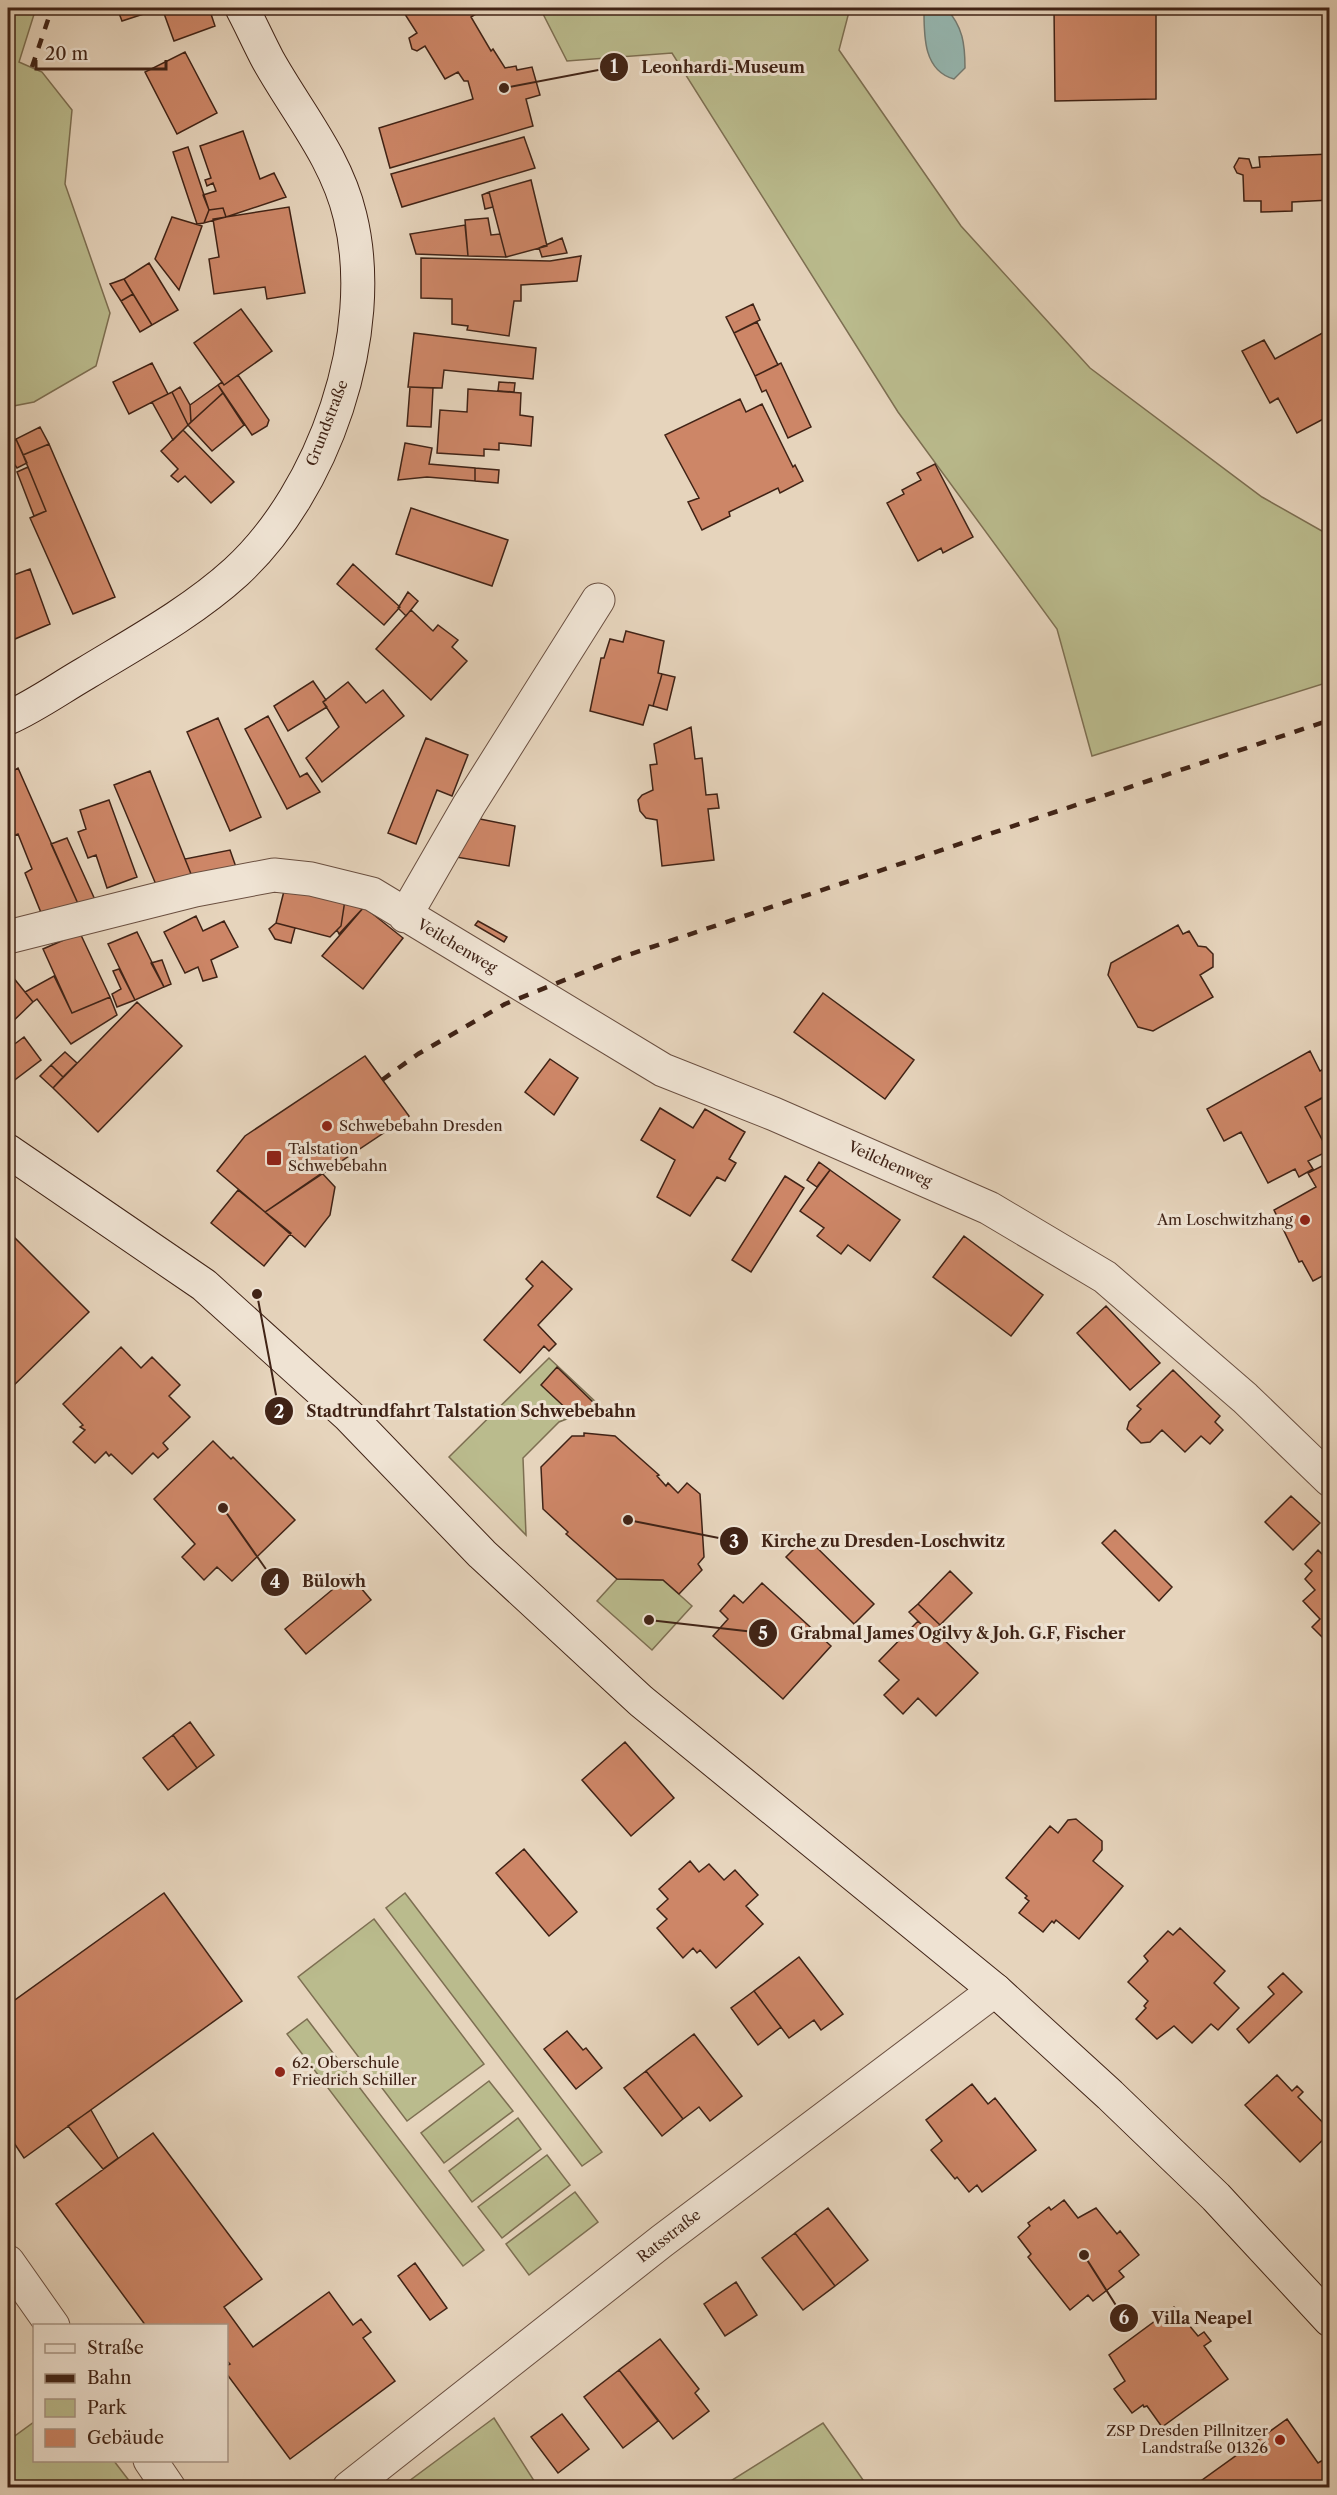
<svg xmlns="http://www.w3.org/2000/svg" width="1337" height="2495" font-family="'Libre Caslon Text',serif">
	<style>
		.green { fill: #babb8d; stroke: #7d6f52; stroke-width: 1.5 }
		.water { fill: #96b8b2; stroke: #747c74; stroke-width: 1.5 }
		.building { fill: #cd8667; stroke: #402316; stroke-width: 1.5 }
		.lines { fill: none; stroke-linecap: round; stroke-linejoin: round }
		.minor-casing { stroke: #6a4f40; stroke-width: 35 }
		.secondary-casing { stroke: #402316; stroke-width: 35 }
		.minor { stroke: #efe3d3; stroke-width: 33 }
		.secondary { stroke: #efe3d3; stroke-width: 33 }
		.rail { stroke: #402316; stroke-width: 4.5; stroke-dasharray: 10 10; stroke-linecap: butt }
		.poi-dot { fill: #8f2418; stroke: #efe3d3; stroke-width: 2 }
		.labels { text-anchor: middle; stroke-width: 6; stroke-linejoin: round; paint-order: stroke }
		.street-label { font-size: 15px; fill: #402316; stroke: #efe3d3 }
		.poi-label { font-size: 15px; fill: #402316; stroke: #efe3d3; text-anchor: start }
		.leader { fill: none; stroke: #402316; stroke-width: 2 }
		.callout-dot { fill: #402316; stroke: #efe3d3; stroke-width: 2 }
		.mark-label { font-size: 18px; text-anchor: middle; font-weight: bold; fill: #fff }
		.callout-label { font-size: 16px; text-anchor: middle; font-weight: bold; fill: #402316; stroke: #efe3d3; stroke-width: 6; stroke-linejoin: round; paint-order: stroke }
	</style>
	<rect width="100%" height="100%" fill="#e6d4bc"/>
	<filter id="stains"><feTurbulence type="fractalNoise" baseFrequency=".00333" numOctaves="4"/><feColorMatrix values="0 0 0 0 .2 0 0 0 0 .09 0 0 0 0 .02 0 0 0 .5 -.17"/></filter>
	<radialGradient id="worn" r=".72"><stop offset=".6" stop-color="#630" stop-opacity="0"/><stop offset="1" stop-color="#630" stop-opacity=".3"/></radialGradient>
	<path class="green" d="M8,8H36L19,62L42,72L72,110L65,184L110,313L96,366L34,402L8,407Z
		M540,8H850L839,50L961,226L1090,368L1262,497L1329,535V682L1092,756L1057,629L898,412L672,53L567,61Z
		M549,1358L600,1406L559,1422L523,1458L526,1535L449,1457Z
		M617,1579L663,1580L692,1606L652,1650L597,1601Z
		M405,1893L602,2152L582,2166L386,1908Z
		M374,1919L484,2064L407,2121L298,1977Z
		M307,2019L484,2250L463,2266L287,2034Z
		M489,2081L513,2111L444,2163L421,2133Z
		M518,2118L541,2149L472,2202L449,2171Z
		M547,2155L570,2185L502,2238L478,2207Z
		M575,2192L598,2222L529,2275L506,2244Z
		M494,2418L538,2487H401Z
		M34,2422V2460L114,2461L134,2487H8V2441Z
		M823,2423L868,2487H721Z"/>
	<path class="water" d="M935,8H946C963,27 965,44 965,68L954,79C924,71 924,37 924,12H935Z"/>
	<path class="building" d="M117,8H162L122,21Z
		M162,8H209L215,26L174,41Z
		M401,8H472L476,14L471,17L491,51L493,49L505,68L516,66L517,70L532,67L540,95L526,99L533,126L390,168L379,128L473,99L468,81H464L458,72L445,79L425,46L417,51L412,49L409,38L417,33Z
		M1054,8H1156V99L1055,101Z
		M185,52L217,113L177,134L145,72Z
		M243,131L260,179L274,173L286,197L226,217L223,208L209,210L203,195L216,191L213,183L207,186L205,180L211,178L200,146Z
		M524,137L535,168L402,207L391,174Z
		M188,147L209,210L204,223L197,224L173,152Z
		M1330,154V200L1292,202V211L1261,212V201H1244L1243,175L1237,173L1234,167L1239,158L1249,159L1252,168L1260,167L1259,157Z
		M531,180L547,246L506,257L489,192Z
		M489,192L493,207L485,209L482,195Z
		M289,207L305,293L267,299L265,287L214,294L209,259L219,257L213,219Z
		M223,208L226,217L204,223L209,210Z
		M172,217L202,226L179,290L155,259Z
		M488,218L491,235L500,234L506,257L468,256L465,220Z
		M465,225L468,256L416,254L410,234Z
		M562,238L567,253L542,257L539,248Z
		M581,256L577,281L521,285V301H514L509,336L467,330L468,326L452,324V299L421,298V258L550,261Z
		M149,263L178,310L152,325L124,279Z
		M124,279L133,294L121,301L110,284Z
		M133,294L152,325L140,332L121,301Z
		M753,304L760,320L734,333L726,317Z
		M241,309L272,351L224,385L194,343Z
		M757,322L778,365L755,376L734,333Z
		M1328,330L1330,421L1327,417L1297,433L1278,398L1270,403L1242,351L1264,340L1275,359Z
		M414,333L536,348L533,379L444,370L442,388L408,387Z
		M152,363L168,394L129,414L113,382Z
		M781,363L811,427L788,438L766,390L762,392L755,376Z
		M238,375L269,420L267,426L252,435L218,385L222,382L224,385Z
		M499,382L515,383L514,392L498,391Z
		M218,385L223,393L191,422L190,405Z
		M180,387L190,405L191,422L188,425L172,392Z
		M410,387L433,388L431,427L407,426Z
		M468,389L521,393L520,415L533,417L531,446L499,443V450L484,449V456L437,453L440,410L467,412Z
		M172,392L188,425L173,440L152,402Z
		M223,393L244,425L212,451L188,425Z
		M740,399L746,412L762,404L793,467L795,465L803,481L780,493L778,488L729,512L730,516L702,530L688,502L699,498L665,435Z
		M40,427L49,444L23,455L16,439Z
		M183,430L234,482L211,503L185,476L178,482L171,476L178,469L161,451Z
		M16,439L27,463L17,468L13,462L8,465V443Z
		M405,443L432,448L429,464L475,468V481L427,477L398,480Z
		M49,444L115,597L73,614L30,518L46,511L23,455Z
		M935,464L973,537L943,553L941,548L918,561L887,503L904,494L902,490L921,480L917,473Z
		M28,467L46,511L34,516L17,472Z
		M475,468L499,470L498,483L475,481Z
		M411,508L508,540L492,586L396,554Z
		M353,564L400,607L384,625L337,584Z
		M30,569L50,624L8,642V577Z
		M408,592L418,601L406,616L398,608Z
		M411,610L433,631L438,625L458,640L452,647L467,661L431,700L376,649Z
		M626,631L664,641L658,673L662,674L653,706L649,705L643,725L590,711L601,658H604L610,639L623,642Z
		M662,674L675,677L667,710L653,706Z
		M313,681L326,700L323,702L327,707L288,731L274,706Z
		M348,682L366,703L383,690L404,716L322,782L306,758L339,727L323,702Z
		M268,716L300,777L307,773L320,792L287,809L245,729Z
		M218,718L261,817L230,831L187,732Z
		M691,727L695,759L702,758L706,795L717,794L719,808L708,809L714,860L662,866L657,820L646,818L640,811L638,800L642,795L653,790L650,765L657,764L654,744Z
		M426,738L468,755L452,796L437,790L416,844L388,833Z
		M18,768L79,906L42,915L25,873L32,869L18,834L8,838V774Z
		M150,771L185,859L193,879L157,887L114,785Z
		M109,800L137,877L107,888L96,855L88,858L78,832L86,829L80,810Z
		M480,819L515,826L509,866L456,857Z
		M67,838L96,902L79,906L51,844Z
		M230,850L237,870L193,879L185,859Z
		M285,887L345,900L341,926L330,937L276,923Z
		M345,900L364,907L339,934L337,930L341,926Z
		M364,907L403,938L363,989L322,956Z
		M196,916L203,931L224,921L238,947L211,960L217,977L203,981L198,967L185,973L164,932Z
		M478,921L507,937L504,942L475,925Z
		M276,923L295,928L291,943L275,939L269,929Z
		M1178,925L1183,934L1189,931L1198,946L1206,947L1213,954V967L1200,975L1213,997L1153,1031L1138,1027L1108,975L1111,963Z
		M137,932L164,987L135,1000L108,944Z
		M80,933L110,997L72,1013L43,949Z
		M162,960L171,984L164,987L151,963Z
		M119,969L135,1000L117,1007L112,994L121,989L113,971Z
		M8,971L33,1002L8,1026Z
		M54,976L72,1013L110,997L117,1015L71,1044L37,999L33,1002L25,992Z
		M823,993L914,1060L885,1099L794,1032Z
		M137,1002L182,1046L98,1132L53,1088Z
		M24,1037L41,1060L8,1085V1049Z
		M1310,1051L1320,1071L1327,1067L1330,1071V1094L1305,1107L1328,1151L1308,1161L1313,1169L1299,1177L1295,1169L1268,1183L1241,1132L1224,1141L1207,1109Z
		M65,1052L77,1063L63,1077L51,1065Z
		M365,1056L409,1116L265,1212L217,1171L245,1136Z
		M550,1059L578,1078L554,1115L525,1092Z
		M51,1065L63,1077L53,1088L40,1076Z
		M1325,1096L1330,1104L1328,1151L1305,1107Z
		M660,1108L693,1128L705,1109L745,1132L729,1159L736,1163L725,1181L717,1177L690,1216L657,1197L675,1160L641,1140Z
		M819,1162L830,1170L817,1187L807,1180Z
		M1330,1162V1272L1313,1281L1302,1261L1299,1262L1274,1210L1316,1187L1308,1173Z
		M830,1170L900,1220L870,1261L848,1245L841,1254L817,1236L824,1228L800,1211Z
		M322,1173L335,1187L330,1215L305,1247L265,1212Z
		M785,1176L804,1188L751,1272L732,1260Z
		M238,1190L291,1233L264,1266L211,1223Z
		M8,1231L89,1312L8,1391Z
		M964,1236L1043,1295L1011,1336L933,1277Z
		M542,1261L572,1289L538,1325L556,1344L549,1351L544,1346L520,1373L484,1340L533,1286L526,1279Z
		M1106,1306L1160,1363L1130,1390L1077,1333Z
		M121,1347L141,1368L152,1357L180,1385L169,1396L190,1417L163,1443L168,1449L158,1458L153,1453L132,1474L111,1454L109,1456L106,1452L95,1463L73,1442L85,1430L80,1427L83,1425L63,1404Z
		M557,1367L597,1406L573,1415L541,1385Z
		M1173,1370L1220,1416L1215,1422L1223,1430L1210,1444L1201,1436L1185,1452L1162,1430L1150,1442L1141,1443L1127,1429L1129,1422L1141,1409L1137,1406Z
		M584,1433L615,1436L659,1475L657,1476L666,1486L668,1483L678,1493L687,1483L700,1494L704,1557L698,1564L702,1570L679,1594L663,1580L617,1579L566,1534L568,1532L543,1509L541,1467L572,1436H584Z
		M213,1441L231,1459L233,1457L295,1520L232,1581L217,1567L204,1580L182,1557L195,1544L154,1499Z
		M1291,1496L1320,1523L1293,1550L1265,1522Z
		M1115,1530L1172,1587L1159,1601L1102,1543Z
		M806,1537L874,1604L854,1624L786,1557Z
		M1318,1550L1326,1558L1330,1554V1645L1312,1627L1320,1619L1303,1601L1315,1590L1305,1579L1312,1571L1305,1564Z
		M950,1571L972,1593L940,1625L918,1604Z
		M350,1575L371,1600L306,1654L285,1629Z
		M762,1583L831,1646L783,1699L713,1636L728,1619L720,1611L734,1595L743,1603Z
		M918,1604L940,1625L931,1634L909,1612Z
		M918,1621L931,1634L935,1631L978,1673L936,1716L918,1698L903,1714L884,1695L899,1680L879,1661Z
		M190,1722L214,1755L197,1768L173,1735Z
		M173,1735L197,1768L168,1790L143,1758Z
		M625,1742L674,1798L631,1836L582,1780Z
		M1076,1819L1102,1841V1850L1093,1861L1123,1886L1079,1939L1056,1920L1054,1923L1052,1921L1043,1932L1019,1913L1029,1901L1025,1898L1027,1896L1006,1878L1050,1826L1058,1833L1068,1820Z
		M524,1849L577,1912L549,1936L496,1873Z
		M690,1861L699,1872L709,1864L724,1880L735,1870L758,1895L746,1906L763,1924L716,1968L700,1950L697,1953L693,1948L683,1958L657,1928L667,1919L657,1909L668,1899L659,1889Z
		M164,1893L242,2001L24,2158L8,2134V2005Z
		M1180,1928L1225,1971L1214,1983L1239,2008L1218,2030L1211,2024L1192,2043L1174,2026L1157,2039L1136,2019L1146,2008L1144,2006L1148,2001L1128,1982L1148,1961L1144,1956L1168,1931L1173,1935Z
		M799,1957L843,2014L821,2030L814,2020L789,2038L754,1991Z
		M1283,1973L1302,1992L1249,2043L1237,2029L1274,1994L1268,1987Z
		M754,1991L781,2027L758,2045L731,2008Z
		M567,2031L583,2050L586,2048L602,2068L576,2089L544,2049Z
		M694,2034L742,2096L710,2121L699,2107L683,2119L646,2071Z
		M646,2071L683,2119L662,2136L624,2088Z
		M1277,2075L1292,2091L1297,2086L1303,2092L1298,2097L1330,2130V2133L1300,2162L1245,2105Z
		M972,2084L988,2104L995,2098L1036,2150L982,2192L977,2185L969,2192L957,2177L955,2179L931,2150L942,2141L926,2120Z
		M91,2110L118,2158L103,2169L68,2126Z
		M153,2133L262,2279L224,2307L253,2347L329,2292L353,2325L361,2319L371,2332L363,2338L395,2381L290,2459L226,2373V2366L230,2364L226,2360V2326H146L56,2204Z
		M1064,2200L1078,2218L1096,2208L1117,2234L1120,2231L1139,2255L1119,2271L1124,2277L1093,2301L1088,2295L1070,2310L1028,2257L1031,2254L1018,2237L1030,2226L1028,2223L1049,2207L1051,2210Z
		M828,2208L868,2260L835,2286L795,2233Z
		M795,2233L835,2286L803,2310L762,2258Z
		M415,2263L447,2308L430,2320L398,2276Z
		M736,2282L757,2315L725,2336L704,2304Z
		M1174,2307L1198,2336L1204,2332L1211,2341L1204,2346L1228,2379L1162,2427L1147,2406L1144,2407L1143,2405L1132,2413L1114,2389L1125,2381L1109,2355Z
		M660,2339L699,2389L695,2393L709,2411L673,2439L619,2370Z
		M619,2370L658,2421L623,2448L584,2397Z
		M562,2414L589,2449L558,2473L531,2437Z
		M1287,2419L1318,2463L1323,2460L1330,2469V2488H1191Z"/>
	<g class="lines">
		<g class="minor-casing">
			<path id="minor" d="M405,916L469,805L598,600
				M8,937L195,890L274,875L311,879L372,894L663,1070L774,1114L989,1208L1105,1277L1245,1398L1330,1480
				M8,2262L53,2326
				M150,2460L169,2488
				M349,2488L662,2241L995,1990"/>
		</g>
		<g class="secondary-casing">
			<path id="secondary" d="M8,718C35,706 60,688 86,673C137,642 192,612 236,572C324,491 379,333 350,216C336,157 297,112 268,60C259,43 251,25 242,8
				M8,1151L204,1285L349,1416L482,1554L641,1701L995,1990L1110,2095L1216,2197L1330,2320"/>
		</g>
		<use href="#minor" class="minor"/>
		<use href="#secondary" class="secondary"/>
		<path class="rail" d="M32,67L52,8
			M382,1080L418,1054L505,1004L619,958L1330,720"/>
	</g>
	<g class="poi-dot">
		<circle cx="327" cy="1126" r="6"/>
		<rect x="266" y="1150" width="16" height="16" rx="3"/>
		<circle cx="1305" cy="1220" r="6"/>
		<circle cx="280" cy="2072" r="6"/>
		<circle cx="1280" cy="2440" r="6"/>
	</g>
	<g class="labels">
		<g class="street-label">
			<text transform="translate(327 423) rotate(-69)" y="5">Grundstraße</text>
			<text transform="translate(457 946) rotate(31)" y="5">Veilchenweg</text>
			<text transform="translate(890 1164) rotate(24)" y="5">Veilchenweg</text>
			<text transform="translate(669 2236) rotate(-38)" y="5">Ratsstraße</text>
		</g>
		<g class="poi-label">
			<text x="339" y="1131">Schwebebahn Dresden</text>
			<text x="288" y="1154">Talstation<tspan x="288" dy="17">Schwebebahn</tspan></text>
			<text x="1293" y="1225" text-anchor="end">Am Loschwitzhang</text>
			<text x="292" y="2068">62. Oberschule<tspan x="292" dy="17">Friedrich Schiller</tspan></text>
			<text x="1268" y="2436" text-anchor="end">ZSP Dresden Pillnitzer<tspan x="1268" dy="17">Landstraße 01326</tspan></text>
		</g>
	</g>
	<path class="leader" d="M504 88L614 67M257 1294L279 1411M628 1520L734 1541M223 1508L275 1582M649 1620L763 1633M1084 2255L1124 2318"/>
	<g class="callout-dot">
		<circle cx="504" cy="88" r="6"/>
		<circle cx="257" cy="1294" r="6"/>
		<circle cx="628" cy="1520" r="6"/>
		<circle cx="223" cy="1508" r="6"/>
		<circle cx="649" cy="1620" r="6"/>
		<circle cx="1084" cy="2255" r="6"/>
		<circle cx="614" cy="67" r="15"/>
		<circle cx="279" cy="1411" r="15"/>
		<circle cx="734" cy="1541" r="15"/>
		<circle cx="275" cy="1582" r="15"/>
		<circle cx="763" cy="1633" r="15"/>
		<circle cx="1124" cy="2318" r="15"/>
	</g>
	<g class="mark-label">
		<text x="614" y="73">1</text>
		<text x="279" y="1418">2</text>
		<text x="734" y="1548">3</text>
		<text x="275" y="1588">4</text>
		<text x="763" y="1640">5</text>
		<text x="1124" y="2324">6</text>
	</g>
	<g class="callout-label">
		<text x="723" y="73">Leonhardi-Museum</text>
		<text x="471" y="1417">Stadtrundfahrt Talstation Schwebebahn</text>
		<text x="883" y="1547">Kirche zu Dresden-Loschwitz</text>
		<text x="334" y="1587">Bülowh</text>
		<text x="958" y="1639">Grabmal James Ogilvy &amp; Joh. G.F, Fischer</text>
		<text x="1202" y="2324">Villa Neapel</text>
	</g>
	<rect width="1337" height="2495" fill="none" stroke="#e6d4bc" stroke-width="30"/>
	<rect x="9" y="9" width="1319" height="2477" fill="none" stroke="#402316" stroke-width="3"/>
	<rect x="15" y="15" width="1307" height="2465" fill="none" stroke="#402316" stroke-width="1.5"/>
	<rect x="33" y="2324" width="195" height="138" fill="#efe3d3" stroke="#a99687" stroke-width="1.5"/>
	<rect x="45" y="2344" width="30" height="9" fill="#efe3d3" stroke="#a99687" stroke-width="1.5"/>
	<text x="87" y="2354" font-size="18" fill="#402316">Straße</text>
	<rect x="45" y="2374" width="30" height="9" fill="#402316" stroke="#a99687" stroke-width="1.5"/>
	<text x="87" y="2384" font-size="18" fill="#402316">Bahn</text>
	<rect x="45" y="2399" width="30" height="18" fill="#babb8d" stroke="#a99687" stroke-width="1.5"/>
	<text x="87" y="2414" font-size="18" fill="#402316">Park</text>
	<rect x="45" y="2429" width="30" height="18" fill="#cd8667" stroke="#a99687" stroke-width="1.5"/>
	<text x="87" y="2444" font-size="18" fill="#402316">Gebäude</text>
	<path d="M36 60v9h130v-9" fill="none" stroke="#402316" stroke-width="3"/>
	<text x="45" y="60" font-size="18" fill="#402316" stroke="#efe3d3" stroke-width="4.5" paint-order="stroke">20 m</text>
	<rect width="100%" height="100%" filter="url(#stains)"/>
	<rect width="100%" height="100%" fill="url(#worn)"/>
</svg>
